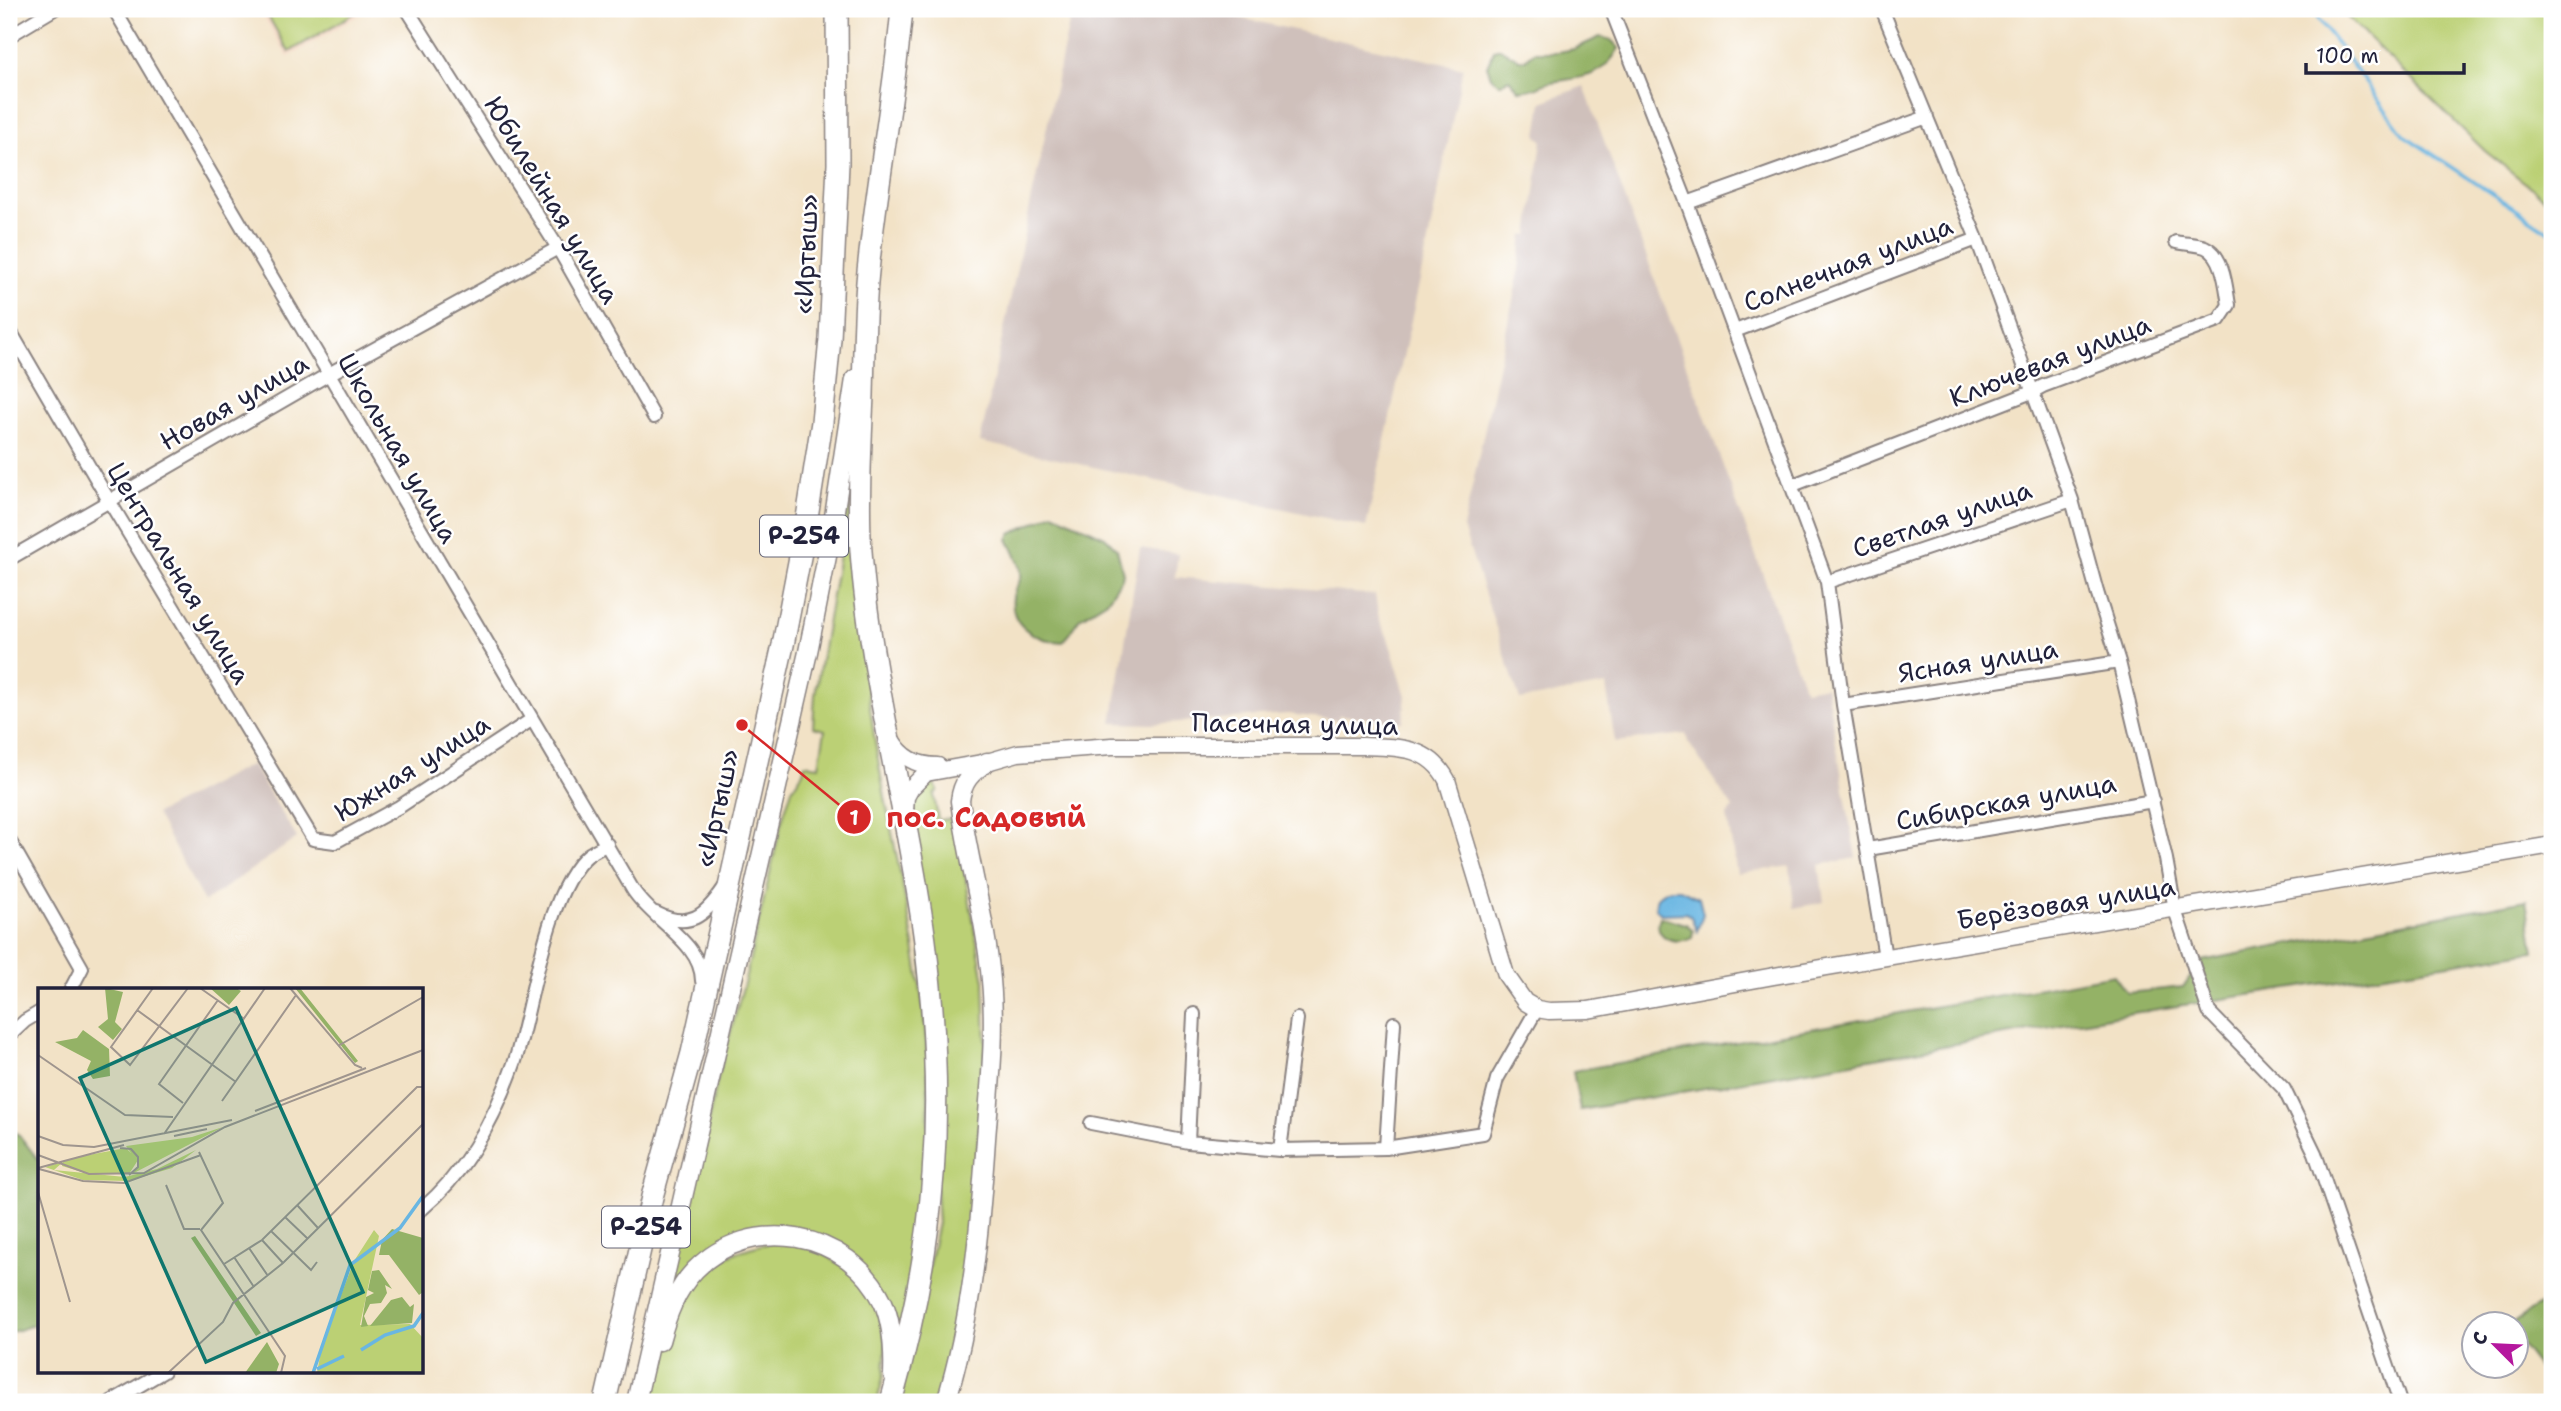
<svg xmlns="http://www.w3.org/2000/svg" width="2561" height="1411" font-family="'Shantell Sans',sans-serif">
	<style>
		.built { fill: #f3d4bf }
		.industrial { fill: #cfc0bb }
		.green { fill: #bbd074; stroke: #6e7958; stroke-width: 2 }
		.forest { fill: #94b266; stroke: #5b6a50; stroke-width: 2 }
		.water { fill: #69b6e2; stroke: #466c8e; stroke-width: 2 }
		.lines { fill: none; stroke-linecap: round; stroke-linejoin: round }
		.stream { stroke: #69b6e2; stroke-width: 3.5 }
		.street-casing { stroke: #8a8280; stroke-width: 16 }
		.secondary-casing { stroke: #8a8280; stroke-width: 19 }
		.primary-casing { stroke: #8a8280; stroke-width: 21 }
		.highway-casing { stroke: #8a8280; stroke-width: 24 }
		.street { stroke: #fff; stroke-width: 12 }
		.secondary { stroke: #fff; stroke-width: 16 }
		.primary { stroke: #fff; stroke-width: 18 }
		.highway { stroke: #fff; stroke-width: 21 }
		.labels { text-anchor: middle; stroke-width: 5; stroke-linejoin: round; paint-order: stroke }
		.shield { fill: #fff; stroke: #646476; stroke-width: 2 }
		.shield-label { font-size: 24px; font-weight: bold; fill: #22223b }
		.street-label { font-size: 26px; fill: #22223b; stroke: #fff }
		.inset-river { fill: none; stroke: #69b6e2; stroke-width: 3.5 }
		.inset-road { fill: none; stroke: #9f958e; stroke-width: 2 }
		.view { fill: #0f766e; fill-opacity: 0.15; stroke: #0f766e; stroke-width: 3.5 }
		.inset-edge { fill: none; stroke: #22223b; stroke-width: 3.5 }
		.leader { fill: none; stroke: #d62828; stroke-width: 2.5 }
		.callout-dot { fill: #d62828; stroke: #fff; stroke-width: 2.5 }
		.mark-label { font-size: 21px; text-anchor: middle; font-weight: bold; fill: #fff }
		.callout-label { font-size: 28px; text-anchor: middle; font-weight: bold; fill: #d62828; stroke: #fff; stroke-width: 5; stroke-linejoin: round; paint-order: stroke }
	</style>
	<rect width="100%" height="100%" fill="#fff"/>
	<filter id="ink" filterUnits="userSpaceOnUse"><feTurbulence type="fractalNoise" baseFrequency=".0143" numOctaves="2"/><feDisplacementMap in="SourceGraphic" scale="14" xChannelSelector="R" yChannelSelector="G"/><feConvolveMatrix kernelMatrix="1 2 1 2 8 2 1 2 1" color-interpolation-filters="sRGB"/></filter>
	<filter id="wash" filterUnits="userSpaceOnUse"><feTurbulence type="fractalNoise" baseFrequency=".00686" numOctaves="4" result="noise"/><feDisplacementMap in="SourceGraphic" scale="28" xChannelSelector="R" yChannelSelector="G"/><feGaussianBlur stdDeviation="1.57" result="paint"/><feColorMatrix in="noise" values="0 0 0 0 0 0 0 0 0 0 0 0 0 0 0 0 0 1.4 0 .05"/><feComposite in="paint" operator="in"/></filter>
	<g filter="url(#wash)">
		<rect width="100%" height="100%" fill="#f2e2c6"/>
		<path class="built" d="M259,9H369L288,57Z"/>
		<path class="industrial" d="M1072,9H1201L1463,68L1424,261L1366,527L980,442Z
			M1584,86L1805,690L1826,686L1856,858L1819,865L1824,902L1794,908L1790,866L1737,874L1727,816L1733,808L1688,742L1686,734L1615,742L1606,685L1520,700L1463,528L1518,277L1523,235H1529L1542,140L1537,136L1542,102Z
			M1140,548L1178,554L1175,577L1375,595L1379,619L1388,638L1406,696L1403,722L1339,715L1338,720L1288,714L1152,724L1112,723Z
			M252,764L297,838L204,902L156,814Z"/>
		<path class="green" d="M264,9H361L289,52Z
			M2339,9H2552V204L2485,151Z
			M849,497C855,589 864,680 880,771C899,877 928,982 928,1090C929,1123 929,1158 925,1191C921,1240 910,1289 902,1338L894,1315L825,1239L807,1232L784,1228L757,1229L740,1233L672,1291L670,1290L718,1078L746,976L783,817L792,789L803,772L805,764L819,766L825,730L813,727L815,695Z
			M930,779L938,790L934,795L938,820L955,819L984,981L986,1046L968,1257L959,1322L939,1402H899L938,1223L912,801L916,792Z
			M779,1242L811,1246L856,1274L879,1312L886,1342L884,1374L877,1402H651C673,1319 677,1255 779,1242Z"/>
		<path class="forest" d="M1600,37L1611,40L1619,48C1602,79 1582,77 1551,82C1538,85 1532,92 1519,90L1509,79L1500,84L1491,77L1487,66L1494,50L1500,48L1519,60H1524L1534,52H1557L1574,49Z
			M1053,513L1105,537L1117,549L1123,573L1122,578L1107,601L1080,618L1063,642C1038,641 1009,627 1013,597C1014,589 1020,583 1021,576C1022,564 1013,550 1008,539L1011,534Z
			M2526,900L2534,951L2120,1015L1580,1110L1573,1071L2114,975L2127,993L2183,987L2201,961Z
			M1660,917L1686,924L1693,931L1692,937C1676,946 1652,938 1660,917Z
			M9,1128L19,1135L40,1162V1323L9,1333Z
			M2552,1296V1357L2539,1368L2516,1338V1324L2513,1323Z"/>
		<path class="water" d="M1671,889H1680L1699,898L1703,914L1697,931L1691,917L1686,913L1661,914L1656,909C1654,897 1660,892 1671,889Z"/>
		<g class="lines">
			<path class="stream" d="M2311,9L2404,135L2552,234"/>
		</g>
	</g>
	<g filter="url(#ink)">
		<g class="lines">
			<g class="street-casing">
				<path id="street" d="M114,9L633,890C653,921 702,943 702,981
					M407,9L558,248L654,417
					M1611,9L1687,203L1827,582L1843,705L1885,957
					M1882,9L1977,239L2072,500L2097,592L2119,662L2166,859L2175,910L2209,1012L2284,1089L2315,1153L2400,1402
					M9,36L54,9
					M1687,203L1927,117
					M9,329L108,499L313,839L335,842L399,807L531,720
					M1735,331L1977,239
					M1793,485L2032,392L2043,386L2219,320L2229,305C2226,288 2224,255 2205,247C2196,244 2185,244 2176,242
					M9,559L329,374L558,248
					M1827,582L2072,500
					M1843,705L2119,662
					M9,840L82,968L71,989
					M1868,849L2153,801
					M656,913C689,930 705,916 724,888
					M9,1036L25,1021L40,1012
					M1091,1123L1188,1142L1280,1150L1386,1148L1483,1133L1497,1079L1537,1009
					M1188,1142L1194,1014
					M1386,1148L1394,1023
					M1280,1150L1297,1019
					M422,1209C467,1171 496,1116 515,1061C532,1008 546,890 588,855C593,851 601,848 607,844
					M111,1402L164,1371"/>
			</g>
			<g class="secondary-casing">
				<path id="secondary" d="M891,739C902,758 917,766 938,766
					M905,811L906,797L911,788L926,773L987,762L1018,753L1112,746H1363C1398,747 1429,746 1447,780L1506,975L1525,1002L1537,1009L1549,1011L1588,1010L1774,976L2552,845"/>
			</g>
			<g class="primary-casing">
				<path id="primary" d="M660,1341C667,1315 676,1290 695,1270C751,1213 849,1231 883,1302C893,1325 894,1351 893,1375
					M636,1402L808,652L831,536L855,379
					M946,1402C972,1316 980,1229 986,1139C990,1086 996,1033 991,980C986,919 968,861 960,801C962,782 971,772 987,762"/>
			</g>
			<g class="highway-casing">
				<path id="highway" d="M605,1402L652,1197L692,1053L783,645L805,531L822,422L830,339L838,164L837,9
					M891,1402C937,1241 946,1107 925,941C907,805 868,673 860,536C858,489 861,442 863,395C864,358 864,320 867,282C875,191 894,100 902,9"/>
			</g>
			<use href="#street" class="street"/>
			<use href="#secondary" class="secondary"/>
			<use href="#primary" class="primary"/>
			<use href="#highway" class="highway"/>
		</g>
	</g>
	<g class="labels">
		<g class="shield">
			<rect x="760" y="515.5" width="88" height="41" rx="5"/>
			<rect x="602" y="1206.5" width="88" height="41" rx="5"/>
		</g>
		<g class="shield-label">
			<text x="804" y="544">Р-254</text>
			<text x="646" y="1235">Р-254</text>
		</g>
		<g class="street-label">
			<text transform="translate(552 200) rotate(59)" y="9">Юбилейная улица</text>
			<text transform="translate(806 254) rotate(-87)" y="9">«Иртыш»</text>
			<text transform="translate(1848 264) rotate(-21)" y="9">Солнечная улица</text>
			<text transform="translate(2050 361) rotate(-21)" y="9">Ключевая улица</text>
			<text transform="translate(234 402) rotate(-30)" y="9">Новая улица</text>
			<text transform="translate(398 448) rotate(60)" y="9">Школьная улица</text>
			<text transform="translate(1942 519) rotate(-19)" y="9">Светлая улица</text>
			<text transform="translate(179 573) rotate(59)" y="9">Центральная улица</text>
			<text transform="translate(1978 661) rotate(-9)" y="9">Ясная улица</text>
			<text transform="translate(1295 724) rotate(1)" y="9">Пасечная улица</text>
			<text transform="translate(412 768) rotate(-32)" y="9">Южная улица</text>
			<text transform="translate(2006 802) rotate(-10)" y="9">Сибирская улица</text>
			<text transform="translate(717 808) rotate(-77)" y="9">«Иртыш»</text>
			<text transform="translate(2066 903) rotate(-9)" y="9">Берёзовая улица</text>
		</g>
	</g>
	<g transform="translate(38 988)">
		<rect width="385" height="385" fill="#f2e2c6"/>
		<path d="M185,139L94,186L101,176L88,158L154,149ZM88,160L100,172L91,186L47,185L24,178L25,174L16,182L87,189L119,181L158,162L134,180L91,193L45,192L7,179L45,168ZM336,242L341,248L322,337L372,336L385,350V385H279L284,357L316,273Z" fill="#bbd074"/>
		<path d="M67,0L85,4L77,34L84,41L75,52L60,39L70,31ZM172,0H198L203,3L191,17ZM257,0H262L320,73L317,75ZM45,42L71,61L72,88L55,91L49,82L53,73L17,54L39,50ZM354,241L385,250V304L381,307L351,267H341L344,252ZM157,248L223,345L218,348L153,250ZM341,282L354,301L347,297L349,305L343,315L332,316L326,328L330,338L323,339L328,309L336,305L330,302L334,283ZM364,309L372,319L376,316L374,335L332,338L353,312ZM229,354L241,376L238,385H207Z" fill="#94b266"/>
		<path class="inset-river" d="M323,362L347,347L376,338L385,325M279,381L306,368M275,385L312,277L362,240L385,208"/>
		<path class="inset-road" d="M115,0L73,59L92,77L150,0M162,0L205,30M252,0L317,77L324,80M99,22L198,94M300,58L385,9M0,67L87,127L135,129M184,113L258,7M145,115L121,96L180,12M217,123L328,80M126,146L227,0M0,148L25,157L56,159L194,132M136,148L169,141M82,160L93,161L100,169V179L91,187M161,164L185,215L163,242L247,368L243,385M0,167L51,186L106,185L187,139L385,62M0,180L86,157M1,181L45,193L86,195L163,167M128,197L146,241H162M0,204L32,314M259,217L280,240M247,229L270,251M233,243L273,282L279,274M224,252L245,275M211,260L230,288M196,269L216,299M186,276L224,252L379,99H385M130,385L185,334L195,315L245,275L385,136"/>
		<path class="view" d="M198,20L325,304L168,374L42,90Z"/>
		<rect width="385" height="385" class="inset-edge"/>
	</g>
	<path class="leader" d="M742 725L854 817"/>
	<g class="callout-dot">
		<circle cx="742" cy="725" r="7"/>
		<circle cx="854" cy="817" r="18"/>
	</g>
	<g class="mark-label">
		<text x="854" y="825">1</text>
	</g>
	<g class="callout-label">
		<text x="986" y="827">пос. Садовый</text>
	</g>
	<rect width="2561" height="1411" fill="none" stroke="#fff" stroke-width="35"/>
	<g transform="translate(2495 1345) rotate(294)"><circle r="33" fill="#ffffff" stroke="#a7a7b1" stroke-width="2"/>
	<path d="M0-5L12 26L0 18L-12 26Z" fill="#b5179e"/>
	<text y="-10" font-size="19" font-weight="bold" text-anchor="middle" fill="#22223b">С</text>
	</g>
	<path d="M2306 63v10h158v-10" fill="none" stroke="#22223b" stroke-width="3.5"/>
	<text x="2316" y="63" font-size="21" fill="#22223b" stroke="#ffffff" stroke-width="5" paint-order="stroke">100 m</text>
</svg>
